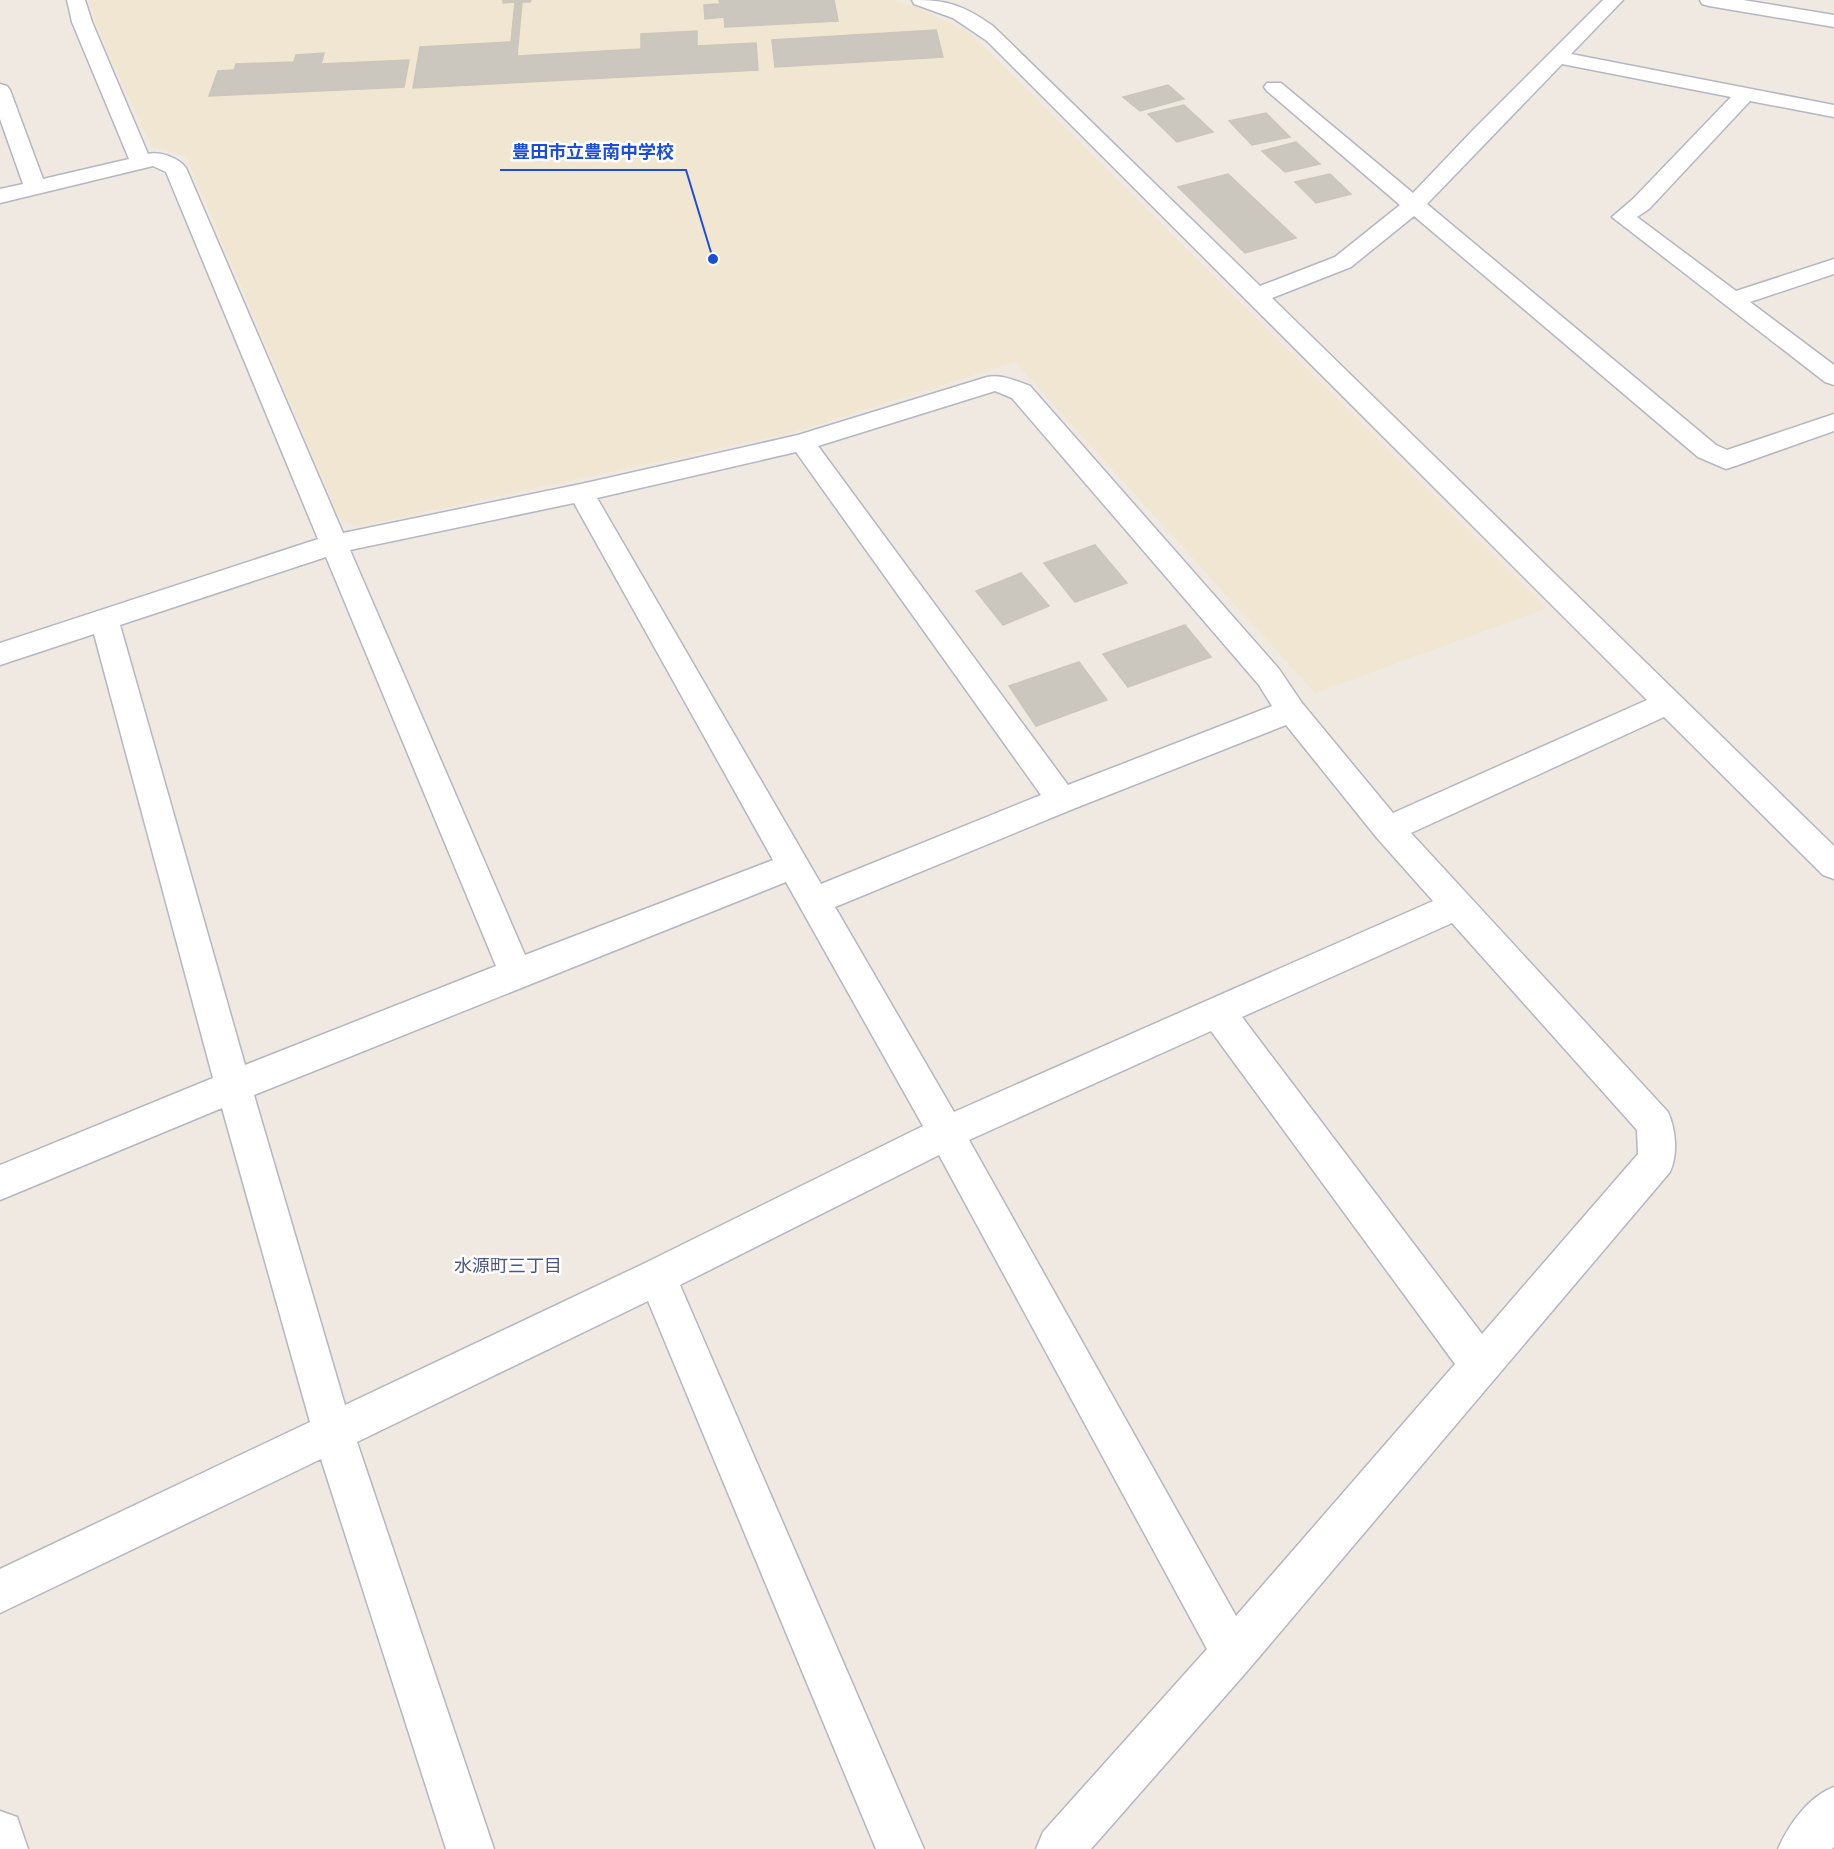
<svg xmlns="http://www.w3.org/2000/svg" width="1834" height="1849" font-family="'Public Sans','Noto Sans JP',sans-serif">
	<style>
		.education { fill: #f0e6d1 }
		.building { fill: #cbc7bf; stroke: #cbc5ba; stroke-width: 1.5 }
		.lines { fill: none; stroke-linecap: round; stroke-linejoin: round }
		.minor-casing { stroke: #b4b7c1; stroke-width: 3 }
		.minor { fill: #fff; fill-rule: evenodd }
		.labels { text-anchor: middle; stroke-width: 5; stroke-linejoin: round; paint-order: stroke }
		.neighbourhood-label { font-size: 18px; fill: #4d5680; stroke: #fff }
		.leader { fill: none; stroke: #1d4ed8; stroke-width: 2 }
		.callout-dot { fill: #1d4ed8; stroke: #fff; stroke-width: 2 }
		.callout-label { font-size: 18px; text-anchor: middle; font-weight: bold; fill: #1d4ed8; stroke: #fff; stroke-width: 5; stroke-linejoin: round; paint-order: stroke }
	</style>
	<rect width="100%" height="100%" fill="#efe9e1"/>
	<path class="education" d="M89,0H893L914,6L970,33L1547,608L1315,693L1015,362L794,432L356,527L339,517L186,156L151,146L96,25Z"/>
	<path class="building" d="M503,0H531L530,2H522L517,56L641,49V34L697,31V46L756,43L758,70L413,88L420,47L511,42L515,2L503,3Z
		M719,0H834L838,21L725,27L724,17L705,19L704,5L720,4Z
		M936,30L943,57L775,67L772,40Z
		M324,53L321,64L409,60L404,87L209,96L218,71L234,70L236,64L294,62L296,55Z
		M1168,85L1184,99L1140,111L1123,97Z
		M1184,105L1213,132L1177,142L1148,114Z
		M1266,113L1290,137L1252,145L1229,121Z
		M1296,142L1320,164L1285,172L1262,151Z
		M1228,174L1296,238L1245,253L1178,187Z
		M1330,174L1351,194L1316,203L1295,182Z
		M1095,545L1127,583L1075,602L1044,563Z
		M1021,573L1049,606L1003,625L976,591Z
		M1185,625L1211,657L1128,687L1103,654Z
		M1079,662L1107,700L1036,726L1009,686Z"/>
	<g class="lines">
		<g class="minor-casing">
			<path id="minor" d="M67,0H85L92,22L148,154C160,151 179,158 186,168L343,533L581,484L798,435L987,377C1002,374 1016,381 1030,386L1279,669L1302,703L1393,813L1647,700L987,41L953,18L914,4L912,0C948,0 963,5 993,26L1260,286L1335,257L1400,205L1267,91L1264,87L1267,83H1281L1413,193L1473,130L1603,0H1623L1571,54L1834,105V117L1750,101L1649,209L1637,217L1736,291L1834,259V274L1750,302L1834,365V385L1825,382L1612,217L1633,199L1731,97L1562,64L1427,204L1716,445L1727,450L1834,414V431L1735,466L1726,469L1698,457L1414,216L1351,267L1272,298L1834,846V879L1823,875L1664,717L1411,833L1668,1112C1676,1130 1678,1154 1670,1172L1249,1669L1091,1849H1036L1043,1832L1207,1649L939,1155L680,1285L924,1849H876L648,1301L357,1442L494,1849H446L321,1459L0,1613V1569L310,1422L222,1108L0,1200V1165L213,1078L94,634L0,665V643L318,539L166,172L153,166L0,203V189L23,184L0,119V84L7,86L10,90L43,179L129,159L72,22ZM995,391L1012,398L1259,685L1272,706L1068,785L818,446ZM796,452L1041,795L821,884L597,498ZM574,503L773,860L525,955L350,550ZM326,557L496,966L245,1065L120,625ZM1286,725L1377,838L1433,901L954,1112L835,907L1073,809ZM786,882L923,1126L643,1264L345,1405L254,1095ZM1452,923L1637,1130L1638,1154L1482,1334L1242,1017ZM1211,1031L1455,1364L1236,1616L969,1140Z
				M1700,0H1743L1834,15V27L1709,6L1702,4Z
				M1834,1787V1847L1832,1849H1778C1789,1824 1808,1797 1834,1787Z
				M0,1811L17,1817L28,1849H0Z"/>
		</g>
		<use href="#minor" class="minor"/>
	</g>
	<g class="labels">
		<g class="neighbourhood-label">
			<text x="508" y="1272">水源町三丁目</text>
		</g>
	</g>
	<path class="leader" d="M713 259L686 170H500"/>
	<circle class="callout-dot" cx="713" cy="259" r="6"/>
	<g class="callout-label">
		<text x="593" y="158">豊田市立豊南中学校</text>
	</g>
</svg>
